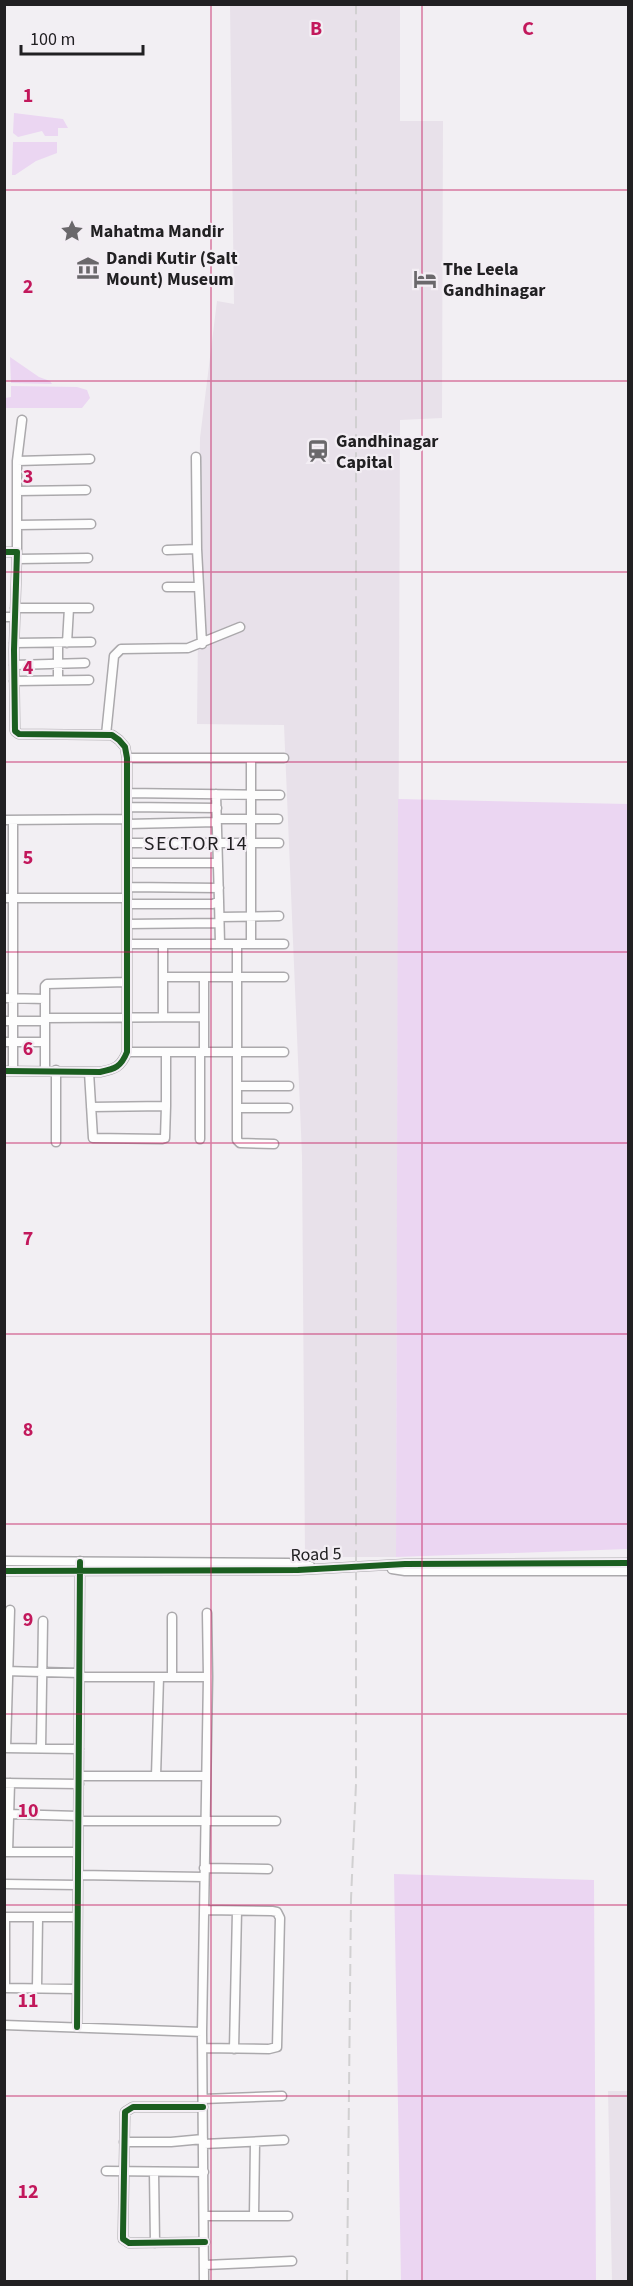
<svg xmlns="http://www.w3.org/2000/svg" width="633" height="2286" font-family="'Source Sans 3',sans-serif">
	<style>
		.built { fill: #e8e1ea }
		.green { fill: #ebd6f2 }
		.lines { fill: none; stroke-linecap: round; stroke-linejoin: round }
		.minor-casing { stroke: #aba9ac; stroke-width: 11 }
		.minor { stroke: #fdfdfd; stroke-width: 8 }
		.rail { stroke: #d1d0d1; stroke-width: 2; stroke-dasharray: 12 6; stroke-linecap: butt }
		.cycleway-casing { stroke: #f3eef4; stroke-width: 10 }
		.cycleway { stroke: #1b5e20; stroke-width: 6 }
		.grid { fill: none; stroke: #c2185b; stroke-width: 1.5; stroke-opacity: 0.55 }
		.labels { text-anchor: middle; stroke-width: 4.5; stroke-linejoin: round; paint-order: stroke }
		.poi-label { font-size: 18px; font-weight: bold; fill: #212022; stroke: #f3eef4; text-anchor: start }
		.street-label { font-size: 18px; fill: #212022; stroke: #f3eef4 }
		.neighbourhood-label { font-size: 20px; letter-spacing: 1.5px; fill: #212022; stroke: #f3eef4 }
		.grid-label { font-size: 20px; text-anchor: middle; font-weight: bold; fill: #c2185b; stroke: #f3eef4; stroke-width: 4.5; stroke-linejoin: round; paint-order: stroke }
	</style>
	<rect width="100%" height="100%" fill="#f2eff3"/>
	<path class="built" d="M230,5H400V121H443L442,418L400,420L396,1557H305L302,1156L284,725L197,724L200,438L217,301L234,304Z
		M608,2091H628V2281H612Z"/>
	<path class="green" d="M14,113L63,119L68,128H58V136H45L42,131L18,137L13,133Z
		M13,142H57V153L36,161L15,175H12Z
		M10,357L39,377L50,381L52,384L11,383Z
		M5,361V398L11,397V386L77,387L87,390L90,398L82,408H5Z
		M398,799L628,804V1549L396,1557Z
		M394,1874L594,1880L596,2281H401Z"/>
	<g class="lines">
		<g class="minor-casing">
			<path id="minor" d="M196,457L197,549L202,644
				M17,461L22,420
				M17,491L86,490
				M17,525L91,524
				M167,550L197,549
				M4,552H17L14,650L15,731L19,734L112,735L119,740L125,747L127,758V1052C121,1067 115,1069 100,1072L4,1071
				M17,552V461L90,459
				M17,559L88,558
				M167,587H199
				M15,608H89
				M4,617H15
				M14,643L91,642
				M67,643L69,608
				M14,665L85,663
				M58,680V643
				M14,681L89,680
				M106,735L114,656L121,649L188,648L240,627
				M127,758H284
				M127,793L280,795
				M127,807L217,808
				M217,819H278
				M4,820L127,819
				M127,824L217,822
				M127,843H279
				M127,863H218
				M127,887L219,888
				M4,898H127
				M219,901L220,944
				M127,904H213L219,901L216,794
				M220,917L279,916
				M127,924L219,923
				M127,944H251V758
				M163,944V977H284
				M237,944V1140L240,1143L274,1144
				M251,944H284
				M4,998L45,999
				M163,1017V977
				M204,1017V977
				M45,1018L204,1017V1052H166
				M4,1021H45
				M4,1042H45
				M127,1052H166V1106
				M204,1052H284
				M45,1070V986L47,984L127,982
				M56,1070V1142
				M13,1071V820
				M89,1072L93,1138L162,1139L165,1138L166,1106L91,1107
				M237,1086H289
				M237,1108H288
				M200,1139V1052
				M4,1561L288,1563L310,1566
				M392,1569L405,1571H628
				M4,1571L298,1570L405,1564L628,1563
				M5,1671L80,1673
				M80,1677H208L207,1613
				M172,1677V1617
				M4,1748L79,1749
				M6,1748L10,1610
				M41,1748L43,1621
				M79,1776H206
				M156,1776L159,1677
				M4,1783L79,1784
				M9,1814L78,1816
				M78,1821H276
				M4,1852H78
				M8,1852L10,1783
				M204,1868L268,1869
				M78,1875L204,1877
				M4,1884L78,1885
				M4,1917H77
				M5,1917V1988L77,1989
				M37,1987L38,1918
				M4,2025L202,2032L204,2282
				M77,2027L80,1561
				M202,2032L208,1677
				M203,2048L269,2049L277,2047L280,1918L277,1912L272,1911L204,1910
				M234,2049L237,1911
				M203,2099L282,2096
				M203,2107H133L125,2112L123,2234V2239L129,2243L205,2242
				M124,2142H171L203,2139
				M204,2144L284,2140
				M106,2171L204,2172
				M154,2172L155,2243
				M205,2216H288
				M254,2216L255,2142
				M205,2265L292,2261"/>
		</g>
		<use href="#minor" class="minor"/>
		<path class="rail" d="M347,2282L351,1899L356,1784V4"/>
		<g class="cycleway-casing">
			<path id="cycleway" d="M4,552H17L14,650L15,731L19,734L112,735L119,740L125,747L127,758V1052C121,1067 115,1069 100,1072L4,1071
				M4,1571L298,1570L405,1564L628,1563
				M77,2027L80,1562
				M203,2107H133L125,2112L123,2234V2239L129,2243L205,2242"/>
		</g>
		<use href="#cycleway" class="cycleway"/>
	</g>
	<path class="grid" d="M211,4V2282M422,4V2282M4,190H628M4,381H628M4,572H628M4,762H628M4,952H628M4,1143H628M4,1334H628M4,1524H628M4,1714H628M4,1905H628M4,2096H628"/>
	<defs>
		<g id="sight-bare" transform="scale(1.8)"><path d="M0-6L1.8-2.2L6-1.7L2.9 1.2L3.7 5.4L0 3.3L-3.7 5.4L-2.9 1.2L-6-1.7L-1.8-2.2Z" fill="#6a686b" stroke="#f3eef4" stroke-width="2.5" paint-order="stroke"/></g>
		<g id="museum-bare" transform="scale(1.8)"><path d="M0-6L6-3V-2H-6V-3ZM-5-1h2V3h-2ZM-1-1h2V3h-2ZM3-1h2V3H3ZM-6 4H6V6H-6Z" fill="#6a686b" stroke="#f3eef4" stroke-width="2.5" paint-order="stroke"/></g>
		<g id="hotel-bare" transform="scale(1.8)"><path d="M-6-4.5h1.5V1H6V5H4.5V3h-9V5H-6ZM-4 0a1.8 1.8 0 1 1 3.6 0ZM.5 0V-2.5h3Q6-2.5 6 0Z" fill="#6a686b" stroke="#f3eef4" stroke-width="2.5" paint-order="stroke"/></g>
		<g id="station-bare" transform="scale(1.8)"><path d="M-3-6H3Q5-6 5-4V2Q5 4 3 4L4.5 6H3L1.5 4h-3L-3 6H-4.5L-3 4Q-5 4-5 2V-4Q-5-6-3-6ZM-3.5-4v3h7v-3ZM-3.5 1v1.5H-2V1ZM2 1v1.5H3.5V1Z" fill="#6a686b" stroke="#f3eef4" stroke-width="2.5" paint-order="stroke"/></g>
	</defs>
	<g fill-rule="evenodd">
		<use href="#sight-bare" x="72" y="231"/>
		<use href="#museum-bare" x="88" y="268"/>
		<use href="#hotel-bare" x="425" y="279"/>
		<use href="#station-bare" x="318" y="451"/>
	</g>
	<g class="labels">
		<g class="poi-label">
			<text x="90" y="237">Mahatma Mandir</text>
			<text x="106" y="264">Dandi Kutir (Salt<tspan x="106" dy="21">Mount) Museum</tspan></text>
			<text x="443" y="275">The Leela<tspan x="443" dy="21">Gandhinagar</tspan></text>
			<text x="336" y="447">Gandhinagar<tspan x="336" dy="21">Capital</tspan></text>
		</g>
		<g class="street-label">
			<text transform="translate(316 1554) rotate(-2)" y="6">Road 5</text>
		</g>
		<g class="neighbourhood-label">
			<text x="196" y="850">SECTOR 14</text>
		</g>
	</g>
	<g class="grid-label">
		<text x="316" y="35">B</text>
		<text x="528" y="35">C</text>
		<text x="28" y="102">1</text>
		<text x="28" y="293">2</text>
		<text x="28" y="483">3</text>
		<text x="28" y="674">4</text>
		<text x="28" y="864">5</text>
		<text x="28" y="1055">6</text>
		<text x="28" y="1245">7</text>
		<text x="28" y="1436">8</text>
		<text x="28" y="1626">9</text>
		<text x="28" y="1817">10</text>
		<text x="28" y="2007">11</text>
		<text x="28" y="2198">12</text>
	</g>
	<rect width="633" height="2286" fill="none" stroke="#212022" stroke-width="12"/>
	<path d="M21 45v9h122v-9" fill="none" stroke="#212022" stroke-width="3"/>
	<text x="30" y="45" font-size="18" fill="#212022" stroke="#f3eef4" stroke-width="4.5" paint-order="stroke">100 m</text>
</svg>
